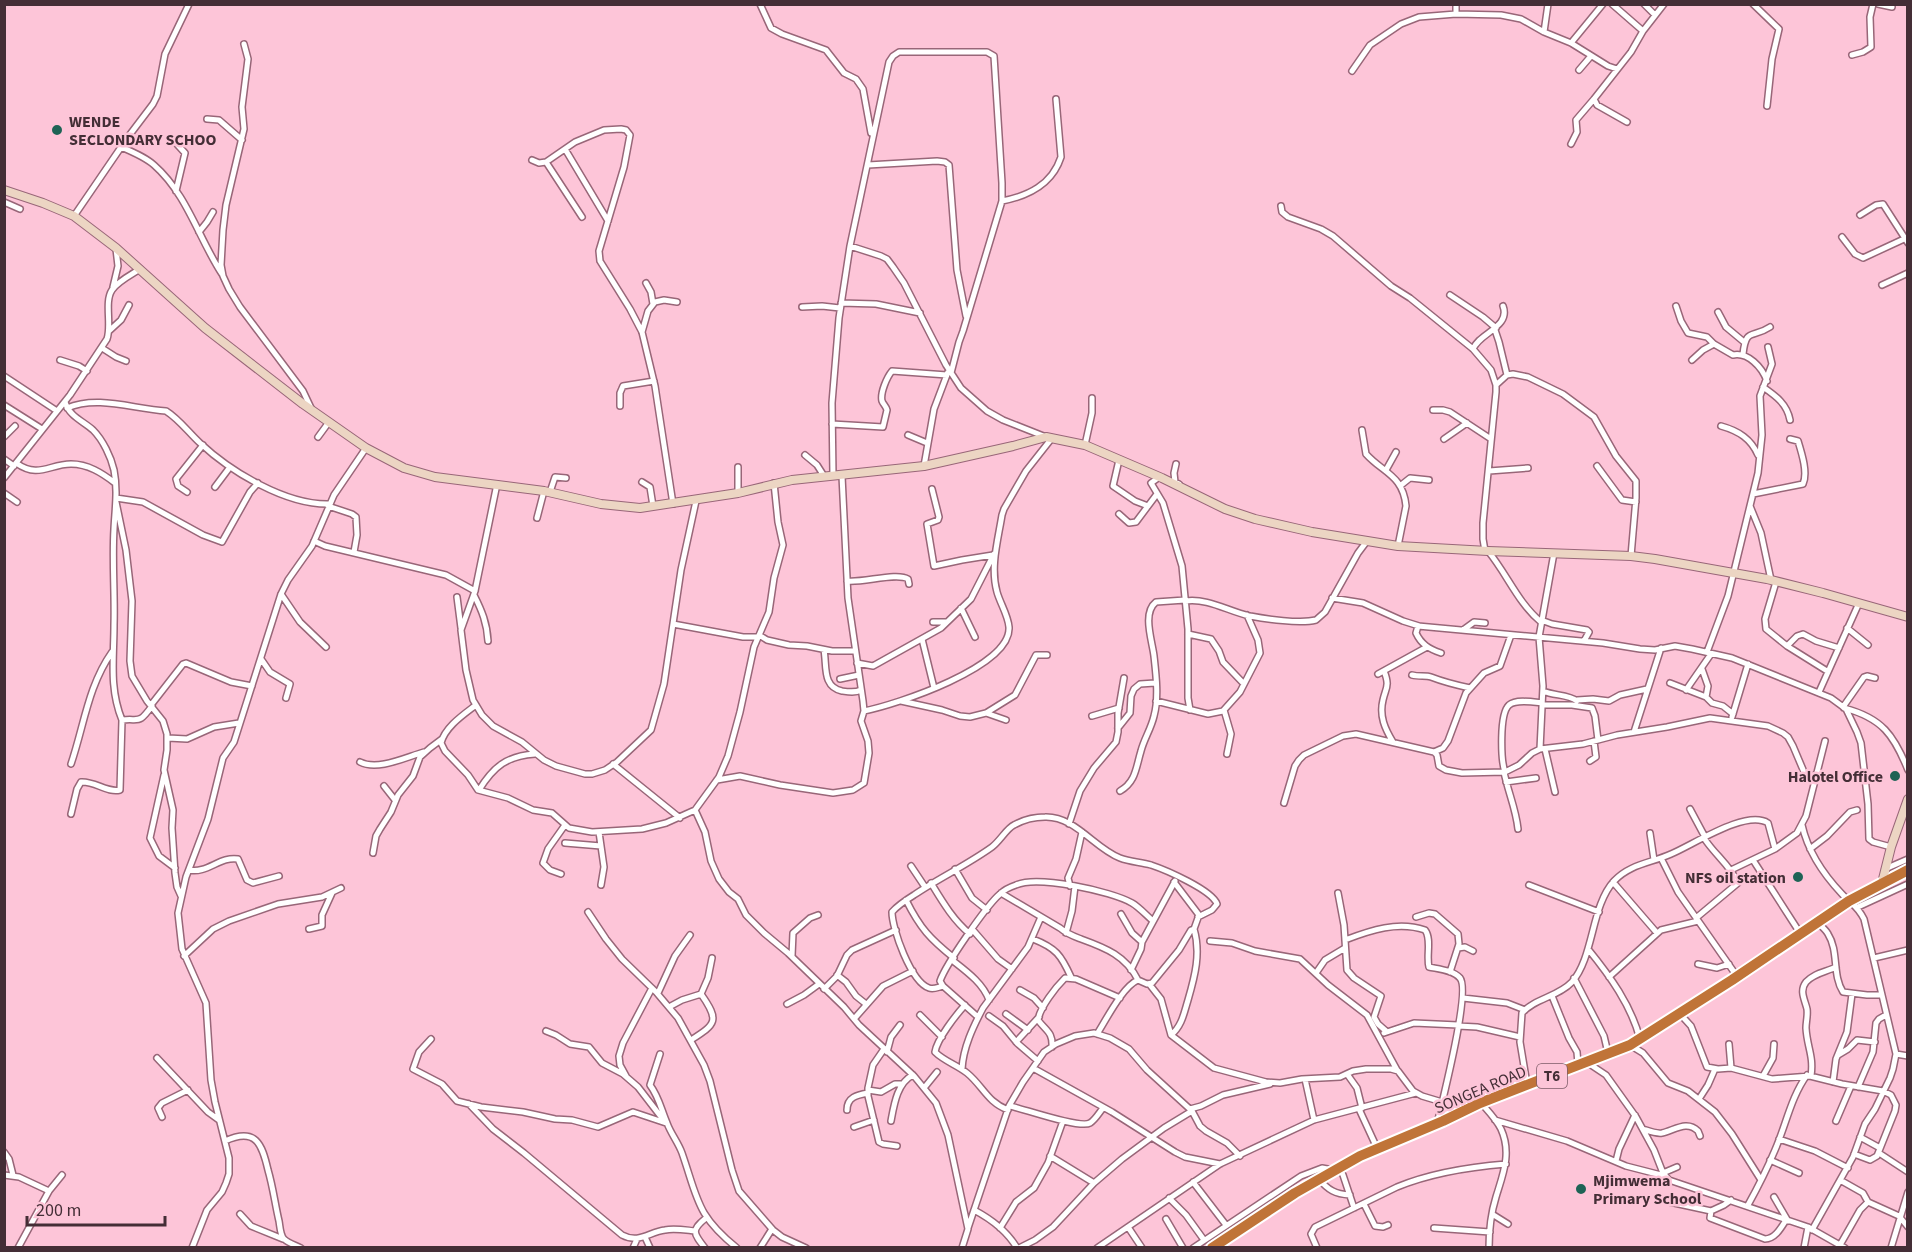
<svg xmlns="http://www.w3.org/2000/svg" width="1912" height="1252" font-family="'Source Sans 3',sans-serif">
	<style>
		.lines { fill: none; stroke-linecap: round; stroke-linejoin: round }
		.street-casing { stroke: #986678; stroke-width: 8 }
		.secondary-casing { stroke: #986678; stroke-width: 10 }
		.highway-casing { stroke: #fff; stroke-width: 14 }
		.street { stroke: #fff; stroke-width: 5 }
		.secondary { stroke: #ecd5c3; stroke-width: 8 }
		.highway { stroke: #c07438; stroke-width: 10 }
		.poi-dot { fill: #1e6355; stroke: #fdc5d8; stroke-width: 2 }
		.labels { text-anchor: middle; stroke-width: 5; stroke-linejoin: round; paint-order: stroke }
		.shield { fill: #fdc5d8; stroke: #7c5b67; stroke-width: 1.5 }
		.shield-label { font-size: 15px; font-weight: bold; fill: #442e36 }
		.poi-label { font-size: 16px; font-weight: bold; fill: #442e36; stroke: #fdc5d8; text-anchor: start }
		.street-label { font-size: 16px; fill: #442e36; stroke: #fdc5d8 }
	</style>
	<rect width="100%" height="100%" fill="#fdc5d8"/>
	<g class="lines">
		<g class="street-casing">
			<path id="street" d="M760,4L771,28L782,34L826,50L844,73L856,79L863,89L871,133
				M1456,4V14
				M1612,4L1643,31
				M1644,4L1655,15
				M1753,4L1779,29L1772,59L1767,106
				M1878,4L1892,7
				M1544,32L1548,4
				M1571,43L1603,4
				M244,44L248,59L242,107L244,129L226,205L223,230L221,265L223,276L229,289L240,307L303,391L311,408
				M1852,55L1863,52L1871,47L1870,17L1873,4
				M1579,70L1591,56
				M1352,71L1370,45L1401,24L1419,17L1456,14L1501,15L1521,19L1544,32L1571,43L1608,66L1617,69
				M207,119L219,120L242,140
				M1627,122L1597,105L1594,99L1631,52L1643,31L1664,4
				M175,142L185,153L176,191
				M1571,144L1577,132L1576,120L1594,99
				M121,147C133,152 145,157 154,165C187,194 199,239 222,274
				M565,149L608,221
				M532,160L539,163L546,162L575,142L604,130L621,129L626,130L630,135L624,167L599,251L600,261L630,309L642,332L655,386L673,504
				M546,162L582,217
				M868,165L937,161L945,162L949,165L957,270L966,316
				M1002,201C1028,196 1052,185 1061,157L1056,99
				M4,202L20,209
				M1281,206L1282,212L1288,217L1321,229L1333,236L1391,286L1410,298L1473,349L1491,370L1496,385V392L1483,523V539L1485,551
				M1860,215L1876,205L1883,204L1908,243
				M74,216L128,137L153,104L157,96L165,54L189,4
				M199,232L207,222L213,212
				M1842,237L1855,254L1863,258L1904,239
				M850,246L881,256L887,259L893,267L904,283L946,365L961,388L987,411L1003,420L1046,437
				M646,283L651,292L653,304
				M1882,285L1908,273
				M113,287L118,266L116,249
				M1450,295L1483,317L1496,328
				M841,303L876,304L920,313
				M1676,306L1681,321L1688,333L1707,337L1714,344L1733,355C1748,352 1762,367 1767,381
				M802,307L822,306L840,308
				M1718,312L1726,327L1744,342
				M1495,330L1499,342L1507,375
				M109,331L121,320L129,305
				M642,332L648,311L655,302L664,300L677,302
				M102,348L116,357L126,361
				M1473,349C1479,333 1511,327 1503,306
				M1743,354C1746,327 1752,339 1770,327
				M60,360L79,366L87,371
				M1692,360L1703,350L1714,344
				M4,376L57,411
				M1496,385L1507,375L1513,374L1528,377L1563,394L1594,417L1616,456L1636,481V498L1631,556
				M1763,387C1776,396 1787,404 1790,420
				M65,402C69,416 83,421 93,430C103,440 111,457 114,470C118,490 115,509 114,529C112,561 115,593 114,625C114,658 109,688 122,720
				M4,405L42,429
				M620,406V393L623,386L654,381
				M67,408C98,395 133,409 166,411C179,419 189,433 200,443C231,472 286,505 329,504
				M1433,410H1443L1450,412L1491,439
				M832,424L883,427L887,410C886,406 883,404 882,401C880,393 887,377 892,371L947,375
				M1721,426C1739,431 1751,439 1758,455
				M1362,430L1366,454C1383,473 1403,475 1406,506L1398,546
				M908,435L927,443
				M4,437L15,426
				M318,437L329,422
				M1444,439L1467,423
				M1085,445L1092,413V398
				M805,455L817,465L824,476
				M4,459L14,466
				M1119,460L1113,486L1135,501L1148,506
				M16,463C39,479 49,464 71,464C88,464 102,473 115,483
				M1176,464L1174,473L1175,482L1179,484
				M924,466L934,409L948,372
				M1597,466L1622,500L1636,502
				M1386,470L1396,452
				M1489,471L1528,468
				M833,476L832,403L839,318L850,246L889,62L893,56L899,52H987L994,56L1002,183V201L963,331L959,342L951,373
				M4,478L70,395L107,339C112,325 104,302 112,290C118,281 131,275 140,269
				M1158,478L1151,483L1163,503L1182,566L1188,629V698L1190,710
				M642,482L650,487L653,506
				M497,484L475,591L461,630L466,670L473,700L482,715L493,726L522,742L544,760L556,766L585,774H592L605,770L617,762L651,730L664,684L681,570L696,501
				M1400,486L1410,478L1429,480
				M215,487L230,467
				M932,489L939,517L938,520L927,524L934,566L962,560L993,555
				M187,492L178,486L176,479L203,445
				M550,492L555,477L566,478
				M4,493L17,502
				M738,493V467
				M1753,494L1803,484C1808,473 1802,454 1798,441L1790,439
				M116,498L143,502L203,535L222,542L250,492L258,483
				M116,502L126,550L132,601L130,661L132,676L147,701L163,721L167,734V750L164,770L173,810L172,828L175,873L177,887L181,896
				M328,506L352,514L356,517L357,535L354,552
				M1750,506L1761,533L1771,580
				M1119,514L1129,523L1136,522L1157,494
				M537,518L544,491
				M314,541L325,546L446,575L475,591
				M1488,551C1507,574 1518,603 1541,622
				M847,581C863,583 897,572 908,579L909,584
				M1776,582L1765,619L1766,629L1787,646L1827,671
				M281,594L300,622L326,647
				M474,595C482,611 487,623 488,641
				M457,597L461,628
				M1332,598L1363,603L1403,621L1419,626
				M1185,601C1209,598 1227,611 1250,616C1266,619 1300,624 1316,620L1325,612L1358,553L1367,541
				M961,608L975,637
				M1541,620L1552,624L1587,630L1589,632L1584,641
				M933,622H947
				M673,624L743,637H758
				M1847,628L1868,645
				M1463,630L1474,622L1485,623
				M1188,634L1211,639L1219,651L1223,662L1244,684
				M759,635L767,640L789,645L807,646L832,651H855
				M922,639L934,688
				M1787,646L1797,636L1803,634L1816,641L1839,648
				M824,650C827,666 822,687 842,691C849,692 855,693 861,690
				M1707,652L1728,596L1758,473L1762,435L1760,396L1772,364L1768,347
				M1441,653C1429,649 1421,644 1416,633L1418,626L1603,643L1640,649L1655,650L1675,646L1692,649L1732,658L1831,698L1846,709L1857,732L1861,743L1868,804L1869,839L1873,842L1891,847
				M261,659L270,672L290,684L286,698
				M857,663L873,666L941,628L971,599L994,554
				M1702,669L1708,686L1706,697
				M1384,671C1390,686 1386,687 1383,700C1379,716 1385,729 1393,742
				M1378,674L1427,647
				M1412,675C1419,677 1426,675 1431,677C1444,682 1456,685 1470,688
				M840,679L859,675
				M1670,683L1706,697L1712,703L1723,706L1733,714
				M1686,690L1711,654
				M1543,691C1554,696 1568,694 1577,701
				M1819,692L1859,603
				M1577,700L1593,699L1609,701L1620,695L1647,689
				M901,701L942,710L960,716L970,717L986,713L1015,695L1036,655H1047
				M1156,701L1208,714L1223,711L1240,692L1260,653L1258,640L1247,615
				M151,705L183,664L186,663L231,682L252,686
				M476,705C463,715 445,727 441,743L445,751L468,775L478,790L508,798L533,810L552,813L569,828L592,832L642,829L666,823L695,810L719,777L728,756L740,712L754,647L769,612L774,578L783,545L778,522L774,483
				M1542,705H1572L1592,708L1595,716L1598,740
				M1843,707L1864,677L1867,676L1875,678
				M1844,708C1882,718 1894,735 1908,770
				M1224,710L1231,734L1227,754
				M864,711C895,705 1012,667 1009,627C1008,615 1000,603 997,592C990,567 998,540 1002,515L1004,509L1026,471L1052,438
				M986,713L1006,720
				M1092,716L1119,708
				M1732,717L1748,664
				M1118,728L1130,713L1131,696L1134,689L1140,684L1155,683
				M1634,732L1661,648
				M168,738L187,739L214,727L239,723
				M1540,749L1543,686L1539,637L1554,553
				M1545,749L1555,792
				M1434,752L1443,748L1448,741L1466,693L1484,673L1500,666L1511,635
				M1590,761L1596,757L1594,741
				M360,762C378,771 406,757 424,752
				M71,764C84,726 88,686 112,652
				M613,764L680,818
				M1504,772C1508,792 1516,809 1518,829
				M1505,772C1501,761 1499,714 1509,705C1516,699 1533,702 1542,703
				M164,775L150,838L159,856L175,868
				M717,780L740,776L780,785L833,793L853,790L864,783L869,753L868,741L861,721L864,711L863,701L848,598L842,476
				M1506,782L1536,778
				M384,786L395,800
				M479,790C494,766 507,756 535,754
				M1120,791C1136,782 1136,767 1141,751C1144,739 1151,729 1154,716C1159,698 1156,674 1154,656C1152,640 1142,613 1156,602L1185,600
				M1284,803L1295,766L1299,760L1304,755L1343,736L1356,734L1434,752L1437,755L1439,766L1446,770L1462,773L1505,772L1519,765L1532,753L1540,749L1583,744L1617,735L1667,727L1710,718L1768,726L1783,733L1788,737L1793,746L1804,772L1815,777
				M1690,809L1705,837
				M695,810L705,832L711,861L719,879L729,892L738,899L746,915L764,933L788,953L844,1007L859,1025L914,1076L936,1103L948,1135L968,1229L962,1248
				M71,814L77,789L81,782C95,781 107,793 120,790L122,720C140,718 138,725 152,706
				M1069,824L1080,791L1094,768L1116,742L1118,732V713L1124,678
				M1802,825C1808,852 1824,875 1842,894C1852,905 1857,905 1864,919L1896,1054L1893,1069L1890,1078L1875,1109L1865,1124L1853,1157L1812,1230
				M599,832L604,867L601,885
				M1650,833L1654,860
				M565,843L601,846
				M1810,849L1827,836L1850,812L1857,810
				M373,853L376,836L380,829L391,812L398,795L413,776L420,757L430,748L442,739
				M1661,858L1678,892L1734,972L1733,978
				M1753,860L1800,933
				M911,866L925,887
				M955,869L972,898L987,910
				M1885,869L1908,859
				M189,870C207,874 220,856 238,859L247,880L253,883L279,876
				M1731,870L1775,849L1797,833L1806,816L1825,741
				M561,874L550,870L543,863L548,849L565,825
				M1613,882L1657,933
				M931,883C942,901 953,920 970,934
				M1529,885L1599,912
				M1070,886L1068,878L1076,859L1082,832
				M1001,893L1060,928C1067,934 1073,936 1081,939C1106,948 1126,956 1138,980
				M1338,893L1344,925L1347,970L1354,978L1381,996L1374,1017L1378,1024L1386,1031
				M906,900C920,928 930,939 954,958
				M1858,907L1908,884
				M588,912L606,939L622,959L656,992L678,1018L704,1065L710,1081L732,1170L739,1191L773,1230L782,1237L806,1248
				M1121,914L1132,933L1142,942
				M1416,917L1429,913L1435,914L1458,934L1459,944L1450,972
				M1696,918L1738,883C1730,865 1714,854 1704,838
				M1818,923C1821,926 1826,930 1828,934C1839,951 1832,975 1843,992L1867,995H1882
				M309,929L322,926V915L332,893
				M972,929L998,959L1012,969
				M1066,933L1072,911L1075,886
				M1033,939C1056,948 1061,955 1071,977
				M1345,940C1371,930 1398,921 1425,930C1432,939 1426,956 1429,967C1438,969 1453,970 1460,978C1471,991 1442,1102 1437,1124
				M1210,941L1232,943L1255,951L1300,959L1328,985L1367,1015L1397,1070
				M1458,948L1465,947L1473,951
				M1588,949C1610,976 1631,1005 1640,1039
				M184,956L213,929L229,921L278,904L322,897L341,888
				M792,956L793,933L810,918L818,915
				M1874,958L1908,950
				M952,960C966,971 983,983 989,1000
				M1698,964L1717,968L1729,964
				M1131,970L1141,949L1142,942L1175,881
				M1316,973L1325,960L1345,948
				M837,975L846,982L856,996L866,1004
				M1609,977L1661,930L1698,921
				M1574,978L1604,1036L1608,1053
				M1150,985L1161,999L1171,1035L1214,1068L1266,1082L1280,1083L1302,1079L1340,1077L1353,1071L1366,1069H1391L1398,1071L1413,1091L1422,1096L1442,1102
				M943,986C938,987 934,990 929,988C911,982 892,929 892,912C898,905 906,900 914,895C939,878 967,865 992,847C1000,841 1007,828 1014,825C1023,820 1035,817 1045,817C1075,816 1094,848 1120,858C1130,862 1141,862 1151,865C1166,870 1212,890 1217,904L1212,910L1198,917
				M824,989L837,976L847,955L852,950L896,930
				M1020,990L1034,998L1043,1008
				M658,993L675,956L690,935
				M1552,996L1569,1038L1577,1052L1578,1064
				M1463,998L1507,1003L1525,1010
				M787,1004L804,995L819,984
				M965,1005C956,1015 937,1039 935,1052C944,1061 957,1065 967,1073C983,1086 987,1102 1008,1110
				M669,1007L682,1000L701,994L708,978L712,958
				M1006,1014L1028,1030
				M1680,1014L1691,1026L1707,1067L1718,1069L1731,1068L1772,1079L1810,1076L1842,1084L1883,1091L1891,1095L1896,1105L1895,1111L1877,1156L1870,1160L1854,1154
				M920,1015L942,1037
				M989,1016L1003,1026L1017,1043L1038,1061
				M978,1017L943,986L940,981C946,964 986,906 1000,894C1004,890 1010,887 1016,885C1037,875 1111,891 1132,903C1139,907 1146,915 1153,921
				M854,1019L883,986L913,971
				M1458,1026L1477,1027L1520,1037
				M546,1031L556,1035L570,1044L589,1047L602,1063L623,1074L638,1087L665,1122
				M1384,1033L1414,1023L1458,1025
				M1097,1034C1106,1020 1123,986 1138,980L1147,984L1152,983L1179,950L1191,930L1194,929L1199,915L1174,882
				M1171,1035C1182,1026 1184,1013 1188,1000C1195,976 1201,953 1194,929
				M431,1039L419,1052L413,1069L442,1084L457,1101L481,1107L523,1112L555,1119L572,1120L598,1127L633,1112L666,1123
				M691,1040C716,1024 720,1021 701,994
				M1016,1042L1039,1017
				M1729,1044L1731,1068
				M1630,1045L1643,1053L1668,1083L1688,1091L1715,1112L1732,1134L1761,1180
				M1052,1047C1053,1032 1046,1031 1038,1020C1040,1007 1056,987 1065,978L1076,979L1120,998
				M884,1049L873,1065L868,1088V1096L879,1142L883,1144L897,1146
				M887,1052L891,1037L900,1025
				M660,1054L650,1085C659,1097 661,1109 667,1123C671,1134 678,1142 682,1153C698,1199 696,1215 737,1248
				M1896,1054L1908,1056
				M1838,1055L1848,1049L1857,1040L1875,1042
				M157,1058L208,1112L219,1120
				M1588,1063L1606,1075L1636,1117L1654,1150L1663,1173L1669,1180L1808,1227L1845,1248
				M1033,1068L1112,1112L1175,1152L1185,1157L1220,1164
				M962,1069C963,1048 973,1027 983,1008L1028,947L1041,917
				M1347,1074L1357,1088L1362,1108
				M626,1076L620,1065L619,1056L623,1043L652,988
				M1763,1076L1773,1058L1774,1044
				M1811,1076C1814,1056 1807,1047 1806,1028C1806,1022 1808,1015 1807,1009C1805,1000 1799,991 1806,982C1814,973 1826,972 1836,967
				M1305,1079L1314,1120
				M1833,1082L1836,1059L1847,1032L1852,994
				M1527,1084L1520,1042L1522,1013C1535,998 1558,997 1572,982C1594,957 1591,906 1614,881C1630,864 1651,863 1671,854C1693,845 1746,809 1768,823L1775,849
				M1858,1087L1873,1052L1876,1023L1879,1019L1886,1015
				M924,1088L937,1072
				M868,1090L881,1092L895,1084H902
				M1699,1099L1708,1085L1715,1069
				M1481,1103C1488,1111 1496,1119 1501,1129C1512,1153 1503,1174 1496,1197C1491,1213 1489,1231 1489,1248
				M469,1104L493,1129L524,1153L622,1235C639,1244 649,1232 665,1230C674,1228 685,1230 695,1231
				M1010,1106C1024,1109 1080,1129 1090,1123C1095,1120 1099,1113 1103,1108
				M1190,1109L1201,1106L1223,1095L1270,1084
				M1359,1109L1377,1148
				M847,1110C847,1097 857,1095 868,1093
				M162,1117L158,1108L162,1103L188,1090
				M1495,1120L1567,1141L1626,1166L1665,1176
				M891,1121C894,1105 897,1083 913,1075
				M1836,1121L1851,1086
				M854,1127L874,1120
				M1643,1129C1649,1131 1656,1134 1662,1133C1675,1130 1687,1120 1698,1131L1700,1136
				M1860,1137L1880,1148
				M1779,1139L1815,1151L1848,1168
				M225,1141C256,1127 262,1144 268,1170C273,1187 275,1204 279,1221C280,1226 280,1235 284,1239C288,1243 295,1245 301,1248
				M4,1152L9,1159L13,1175
				M1879,1153L1908,1172
				M1050,1156L1094,1183
				M1770,1160L1799,1173
				M1616,1161L1619,1149L1635,1115
				M1339,1168L1343,1175L1354,1208
				M1663,1173L1677,1167
				M4,1175L19,1177L49,1191
				M1319,1179C1328,1190 1335,1194 1350,1195
				M1840,1180L1863,1193L1868,1202
				M1193,1182L1226,1225
				M1774,1197L1788,1221
				M1169,1198L1186,1215L1204,1240
				M1665,1201L1711,1211L1724,1205L1731,1200
				M1364,1204L1375,1226L1383,1227L1388,1225
				M1748,1205C1758,1187 1767,1169 1775,1150C1786,1125 1791,1097 1807,1075
				M974,1210C991,1219 1007,1231 1017,1248
				M1711,1211L1710,1218L1765,1239C1775,1239 1781,1228 1786,1220
				M240,1214L251,1226L283,1239
				M1492,1214L1508,1224
				M1166,1219L1183,1248
				M1128,1227L1142,1248
				M968,1228L1009,1106L1023,1082L1044,1052L1056,1044L1075,1036L1094,1033L1110,1038L1129,1049L1147,1070L1192,1111L1200,1126L1206,1131L1227,1143L1240,1156
				M1000,1228L1016,1202L1034,1188L1048,1163L1063,1121
				M1434,1228L1490,1232
				M645,1237L650,1248
				M1840,1245L1860,1210L1868,1202L1899,1216L1908,1227
				M18,1248L49,1191L62,1175
				M192,1248L207,1210L222,1192L226,1183L229,1174V1158L215,1102L211,1080L206,1003L182,949L178,913L186,877L208,819L223,758L234,742L281,594L288,580L312,546L334,495L366,448
				M633,1248L637,1239
				M705,1248C693,1233 691,1230 706,1218
				M760,1248L772,1229
				M1019,1248L1035,1240L1053,1227L1094,1183L1122,1159L1164,1128L1192,1111
				M1097,1248L1220,1164L1314,1120L1416,1093
				M1193,1248L1301,1176L1322,1168L1333,1170
				M1317,1248L1311,1234L1315,1227L1397,1187C1431,1173 1469,1167 1506,1164
				M1804,1248L1808,1227
				M1891,1248L1908,1192"/>
		</g>
		<g class="secondary-casing">
			<path id="secondary" d="M4,190L43,203L74,216L116,248L205,328L303,404L366,448L404,468L435,477L544,491L601,504L640,508L738,493L792,480L924,466L1013,446L1046,437L1085,445L1162,478L1225,509L1255,519L1312,532L1398,546L1488,551L1631,556L1655,559L1767,579L1823,593L1908,617
				M1882,883L1891,847L1908,799"/>
		</g>
		<g class="highway-casing">
			<path id="highway" d="M1212,1248L1295,1193L1360,1156L1443,1121L1480,1103L1630,1045L1732,980L1849,901L1908,870"/>
		</g>
		<use href="#street" class="street"/>
		<use href="#secondary" class="secondary"/>
		<use href="#highway" class="highway"/>
	</g>
	<g class="poi-dot">
		<circle cx="57" cy="130" r="6"/>
		<circle cx="1895" cy="776" r="6"/>
		<circle cx="1798" cy="877" r="6"/>
		<circle cx="1581" cy="1189" r="6"/>
	</g>
	<g class="labels">
		<rect class="shield" x="1537" y="1064" width="30" height="24" rx="4.5"/>
		<g class="shield-label">
			<text x="1552" y="1081">T6</text>
		</g>
		<g class="poi-label">
			<text x="69" y="127">WENDE<tspan x="69" dy="18">SECLONDARY SCHOO</tspan></text>
			<text x="1883" y="782" text-anchor="end">Halotel Office</text>
			<text x="1786" y="883" text-anchor="end">NFS oil station</text>
			<text x="1593" y="1186">Mjimwema<tspan x="1593" dy="18">Primary School</tspan></text>
		</g>
		<g class="street-label">
			<text transform="translate(1480 1089) rotate(-23)" y="6">SONGEA ROAD</text>
		</g>
	</g>
	<rect width="1912" height="1252" fill="none" stroke="#442e36" stroke-width="12"/>
	<path d="M27 1216v9h138v-9" fill="none" stroke="#442e36" stroke-width="3"/>
	<text x="36" y="1216" font-size="18" fill="#442e36" stroke="#fdc5d8" stroke-width="4.5" paint-order="stroke">200 m</text>
</svg>
